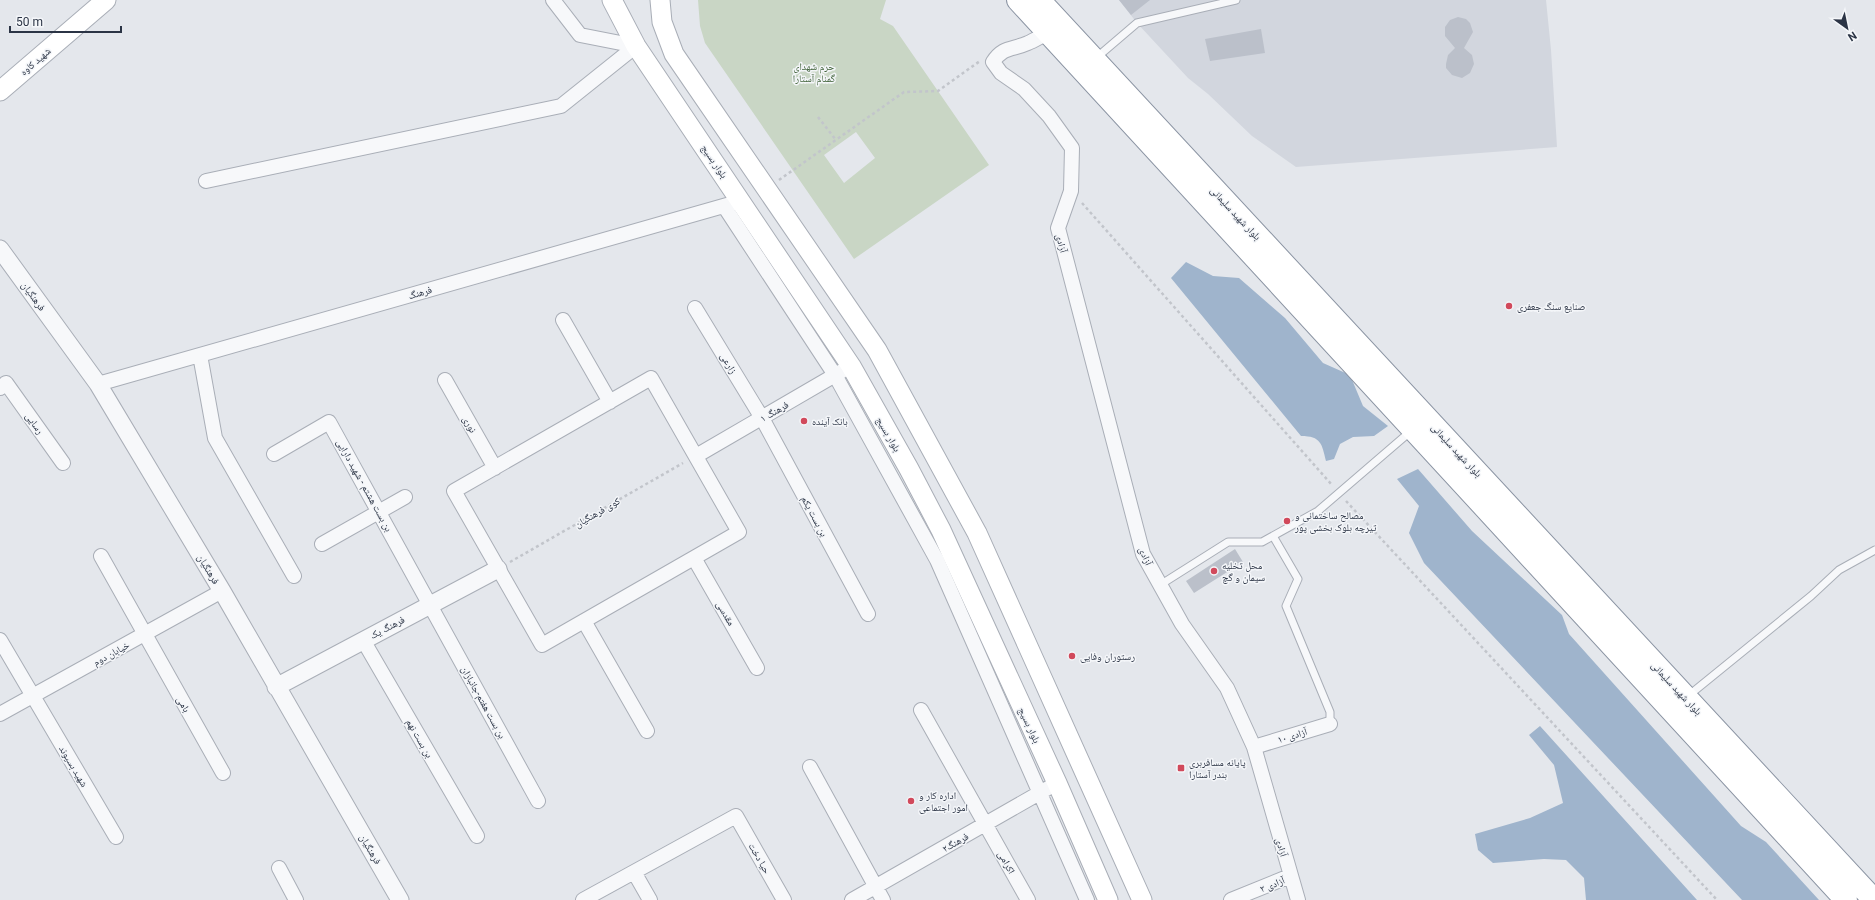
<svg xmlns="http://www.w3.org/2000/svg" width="1875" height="900" font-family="Roboto,'Noto Naskh Arabic',sans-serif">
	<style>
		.built { fill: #d2d6de }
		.green { fill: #c9d6c5; fill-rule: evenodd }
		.water { fill: #9fb4cc }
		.building { fill: #bbc0ca }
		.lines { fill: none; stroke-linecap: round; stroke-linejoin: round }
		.service-casing { stroke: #a9aeb7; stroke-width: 9 }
		.minor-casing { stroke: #a9aeb7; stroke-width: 16 }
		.tertiary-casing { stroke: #a9aeb7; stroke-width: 19 }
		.secondary-casing { stroke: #a9aeb7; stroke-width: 21 }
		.trunk-casing { stroke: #8b94a3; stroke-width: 24 }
		.path { stroke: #c2c5cb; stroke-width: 2.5; stroke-dasharray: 3 3; stroke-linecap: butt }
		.service { stroke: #f7f8fa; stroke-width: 7 }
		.minor { stroke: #f7f8fa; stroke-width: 14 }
		.tertiary { stroke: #f7f8fa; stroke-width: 17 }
		.secondary { stroke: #fff; stroke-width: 19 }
		.trunk { stroke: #fff; stroke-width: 22 }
		.poi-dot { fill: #d1495b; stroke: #f4f6f9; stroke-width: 1.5 }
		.labels { text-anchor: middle; stroke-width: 3; stroke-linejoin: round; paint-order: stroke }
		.street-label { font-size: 10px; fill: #2b3445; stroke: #f4f6f9 }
		.park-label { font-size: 10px; fill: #3f6138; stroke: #f4f6f9 }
		.poi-label { font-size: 10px; fill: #2b3445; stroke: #f4f6f9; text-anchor: start }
	</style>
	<rect width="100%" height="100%" fill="#e4e7ec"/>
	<path class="built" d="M1119,0H1546L1551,50L1557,147L1296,167L1252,136L1208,94L1188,78L1137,23Z"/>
	<path class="green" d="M698,0H886L880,19L893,26L989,165L854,259L705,43L700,26ZM856,132L875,158L844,183L824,155Z"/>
	<path class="water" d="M1186,262L1213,276L1239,278L1285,318L1323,363L1350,375L1363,406L1388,426L1374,436L1353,437L1340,444L1334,459L1326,461C1322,444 1321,436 1301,436L1171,278Z
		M1418,469L1472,531L1562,615L1569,634L1741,826L1766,842L1819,900H1742L1424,563L1409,533L1419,506L1397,479Z
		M1540,726L1697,900H1586L1584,878L1566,860L1544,859L1493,863L1478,850L1475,834L1530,818L1563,803L1554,765L1529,735Z"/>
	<path class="building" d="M1119,0H1150L1131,15Z
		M1458,17L1466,19L1470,23L1473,32L1464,48L1472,55L1474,64L1470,73L1462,78L1452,75L1446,68V64L1448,55L1455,48L1445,36V27L1450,20Z
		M1261,29L1265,53L1210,61L1205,39Z
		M1235,549L1243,562L1194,593L1186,581Z"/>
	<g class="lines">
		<g class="service-casing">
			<path id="service" d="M1096,58L1137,23L1236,0
				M1273,536L1298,579L1286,606L1330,712V724
				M1160,585L1228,542H1262L1318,511L1411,431
				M1688,696L1811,596L1839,570L1875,550"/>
		</g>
		<g class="minor-casing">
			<path id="minor" d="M553,0L580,35L636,46
				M1048,33C1041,36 1035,40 1028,43C1013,50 1003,46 993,62L1001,73L1024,89L1049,116L1072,148L1071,191L1058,228L1143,554L1182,624L1227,688L1254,747L1298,900
				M206,181L561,106L636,46
				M724,206L835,375L937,560L1087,900
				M695,308L762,418L868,614
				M563,320L610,402
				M200,355L215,438L294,576
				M651,378L739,532L542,645L454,491Z
				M445,380L495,468
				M98,384L734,203
				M0,388L6,383L63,463
				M274,454L329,422L538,801
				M696,456L842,371
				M322,544L405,497
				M101,556L223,773
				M694,558L757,668
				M584,621L647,731
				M0,640L116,837
				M363,640L477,836
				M921,710L1028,900
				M0,714L222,591
				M1254,747L1330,724
				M810,767L883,900
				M279,868L296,900
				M634,872L650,900
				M583,900L736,816L784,900
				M852,900L1057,783
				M1231,900L1290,876"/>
		</g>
		<g class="tertiary-casing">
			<path id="tertiary" d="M0,249L98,384L222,591L400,900
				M276,687L498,569"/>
		</g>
		<g class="secondary-casing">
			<path id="secondary" d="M612,0L636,46L851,366L909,469L941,530L1057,783L1108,900
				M660,0L662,22L674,54L877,350L977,533L1142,900
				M0,91L106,0"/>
		</g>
		<g class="trunk-casing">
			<path id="trunk" d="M1018,0L1846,900
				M1039,0L1874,900"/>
		</g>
		<path class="path" d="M818,117L836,140
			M779,180L904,92L938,91L980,61
			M1082,203L1332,485
			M1346,501L1717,900
			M510,562L683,463"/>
		<use href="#service" class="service"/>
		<use href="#minor" class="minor"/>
		<use href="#tertiary" class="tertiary"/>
		<use href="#secondary" class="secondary"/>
		<use href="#trunk" class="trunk"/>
	</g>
	<g class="poi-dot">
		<circle cx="1509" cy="306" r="4"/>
		<circle cx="804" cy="421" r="4"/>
		<circle cx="1287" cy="521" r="4"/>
		<circle cx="1214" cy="571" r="4"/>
		<circle cx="1072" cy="656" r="4"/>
		<rect x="1177" y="764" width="8" height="8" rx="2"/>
		<circle cx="911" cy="801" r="4"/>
	</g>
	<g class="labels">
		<g class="street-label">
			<text transform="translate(35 61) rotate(-41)" y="4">شهید کاوه</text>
			<text transform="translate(715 161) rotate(56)" y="4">بلوار بسیج</text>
			<text transform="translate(1236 213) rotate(47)" y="4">بلوار شهید سلیمانی</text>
			<text transform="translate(1062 243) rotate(75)" y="4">آزادی</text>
			<text transform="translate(420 292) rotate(-16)" y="4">فرهنگ</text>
			<text transform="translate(34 296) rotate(54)" y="4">فرهنگیان</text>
			<text transform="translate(729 363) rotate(59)" y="4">زارعی</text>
			<text transform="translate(774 411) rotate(-30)" y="4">فرهنگ ۱</text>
			<text transform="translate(35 423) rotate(55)" y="4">رسایی</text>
			<text transform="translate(470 424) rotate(60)" y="4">نوری</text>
			<text transform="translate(889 434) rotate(60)" y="4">بلوار بسیج</text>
			<text transform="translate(1457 450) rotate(47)" y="4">بلوار شهید سلیمانی</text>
			<text transform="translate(365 485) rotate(61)" y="4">بن بست هشتم - شهید دارایی</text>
			<text transform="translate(597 512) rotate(-30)" y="4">کوی فرهنگیان</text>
			<text transform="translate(815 516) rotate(62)" y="4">بن بست یکم</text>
			<text transform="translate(1146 556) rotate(67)" y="4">آزادی</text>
			<text transform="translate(209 569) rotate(59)" y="4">فرهنگیان</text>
			<text transform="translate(726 613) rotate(60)" y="4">مقدسی</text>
			<text transform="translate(387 627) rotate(-28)" y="4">فرهنگ یک</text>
			<text transform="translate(111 653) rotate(-29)" y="4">خیابان دوم</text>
			<text transform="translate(1677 688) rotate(47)" y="4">بلوار شهید سلیمانی</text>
			<text transform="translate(484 702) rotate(61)" y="4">بن بست هفتم-جانبازان</text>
			<text transform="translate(184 704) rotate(60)" y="4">بامی</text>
			<text transform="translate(1030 725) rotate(65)" y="4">بلوار بسیج</text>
			<text transform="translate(1292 735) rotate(-17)" y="4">آزادی ۱۰</text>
			<text transform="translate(420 738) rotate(60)" y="4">بن بست نهم</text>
			<text transform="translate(74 766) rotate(59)" y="4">شهید بسیوند</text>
			<text transform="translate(955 842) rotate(-30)" y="4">فرهنگ۲</text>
			<text transform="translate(1282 847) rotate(74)" y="4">آزادی</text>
			<text transform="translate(371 849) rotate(60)" y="4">فرهنگیان</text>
			<text transform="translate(760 858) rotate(60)" y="4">حیا دخت</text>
			<text transform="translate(1007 862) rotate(61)" y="4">اکرامی</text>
			<text transform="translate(1272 884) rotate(-22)" y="4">آزادی ۲</text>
		</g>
		<g class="park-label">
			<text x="814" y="70">حرم شهدای<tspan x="814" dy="12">گمنام آستارا</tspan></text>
		</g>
		<g class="poi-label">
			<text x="1517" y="310">صنایع سنگ جعفری</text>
			<text x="812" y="425">بانک آینده</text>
			<text x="1295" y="519">مصالح ساختمانی و<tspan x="1295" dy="12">تیرچه بلوک بخشی پور</tspan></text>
			<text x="1222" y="569">محل تخلیه<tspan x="1222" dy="12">سیمان و گچ</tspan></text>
			<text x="1080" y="660">رستوران وفایی</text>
			<text x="1189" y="766">پایانه مسافربری<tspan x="1189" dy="12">بندر آستارا</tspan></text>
			<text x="919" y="799">اداره کار و<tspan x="919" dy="12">امور اجتماعی</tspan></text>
		</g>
	</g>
	<g transform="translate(1847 28) rotate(147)" stroke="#f4f6f9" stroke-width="3" paint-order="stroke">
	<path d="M0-3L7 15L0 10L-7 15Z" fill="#2b3445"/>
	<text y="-6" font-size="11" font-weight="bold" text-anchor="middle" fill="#2b3445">N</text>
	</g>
	<path d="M10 26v6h111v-6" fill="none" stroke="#2b3445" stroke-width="2"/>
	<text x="16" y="26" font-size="12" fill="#2b3445" stroke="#f4f6f9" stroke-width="3" paint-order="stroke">50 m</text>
</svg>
